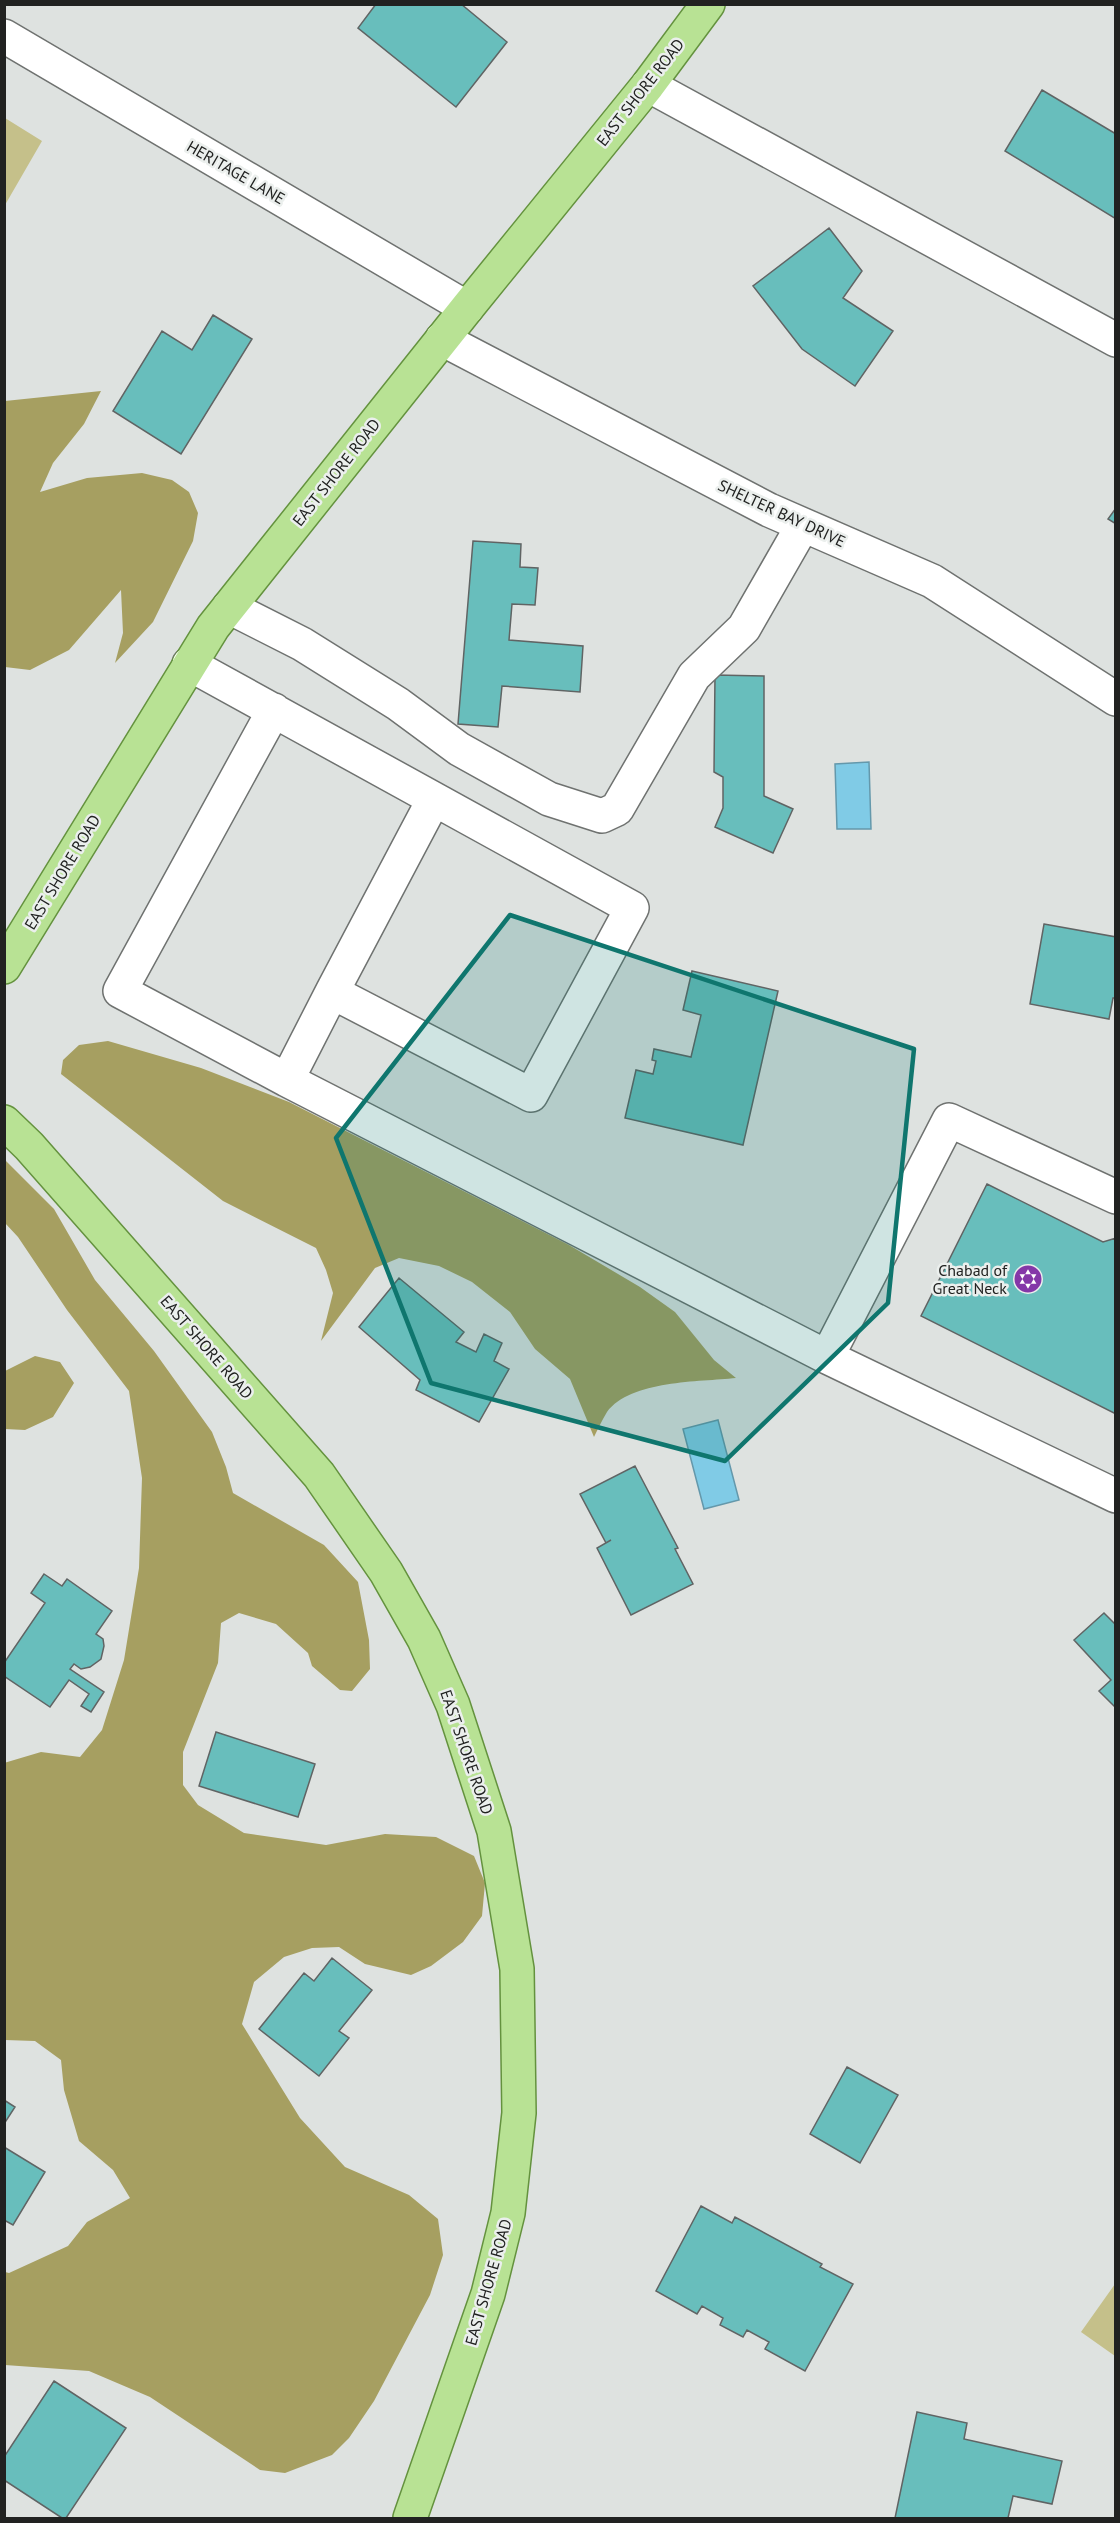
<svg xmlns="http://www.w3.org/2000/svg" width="1120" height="2523" font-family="'PT Sans',sans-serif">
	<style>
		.green { fill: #c5c08a }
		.forest { fill: #a69f61 }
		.water { fill: #80cbe6; stroke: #6498ab; stroke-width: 1.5 }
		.building { fill: #68bebc; stroke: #606464; stroke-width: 1.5 }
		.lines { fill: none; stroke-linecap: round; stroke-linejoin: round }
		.minor-casing { stroke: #6f7270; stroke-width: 36 }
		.major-casing { stroke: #64923e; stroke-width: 36 }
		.minor { stroke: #fff; stroke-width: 33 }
		.major { stroke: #b8e294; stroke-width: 33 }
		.marked { fill: #0f766e; fill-opacity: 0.2; stroke: #0f766e; stroke-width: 4.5; stroke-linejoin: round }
		.labels { text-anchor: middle; stroke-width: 5; stroke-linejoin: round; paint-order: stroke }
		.street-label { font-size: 16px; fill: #212221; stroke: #ebefed }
		.poi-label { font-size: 16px; fill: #212221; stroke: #ebefed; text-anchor: end }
	</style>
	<rect width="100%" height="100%" fill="#dee2e0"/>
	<path class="green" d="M5,118L42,141L5,205Z
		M1115,2284V2356L1081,2332Z"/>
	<path class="forest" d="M101,391L84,424L53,463L40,492L87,478L142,473L172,480L189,492L198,513L193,541L153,622L115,663L123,633L121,590L69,650L30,670L5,667V401Z
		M108,1041L201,1068L289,1102L569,1245L640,1287L675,1312L714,1360L736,1378C699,1382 631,1380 607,1412C602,1420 598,1429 594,1437L570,1379L535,1349L510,1312L472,1282L439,1266L399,1258L375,1268L321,1341L333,1293L326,1270L316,1248L223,1201L61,1074L63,1060L79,1045Z
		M4,1159L54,1209L95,1280L154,1351L212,1432L226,1467L233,1493L324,1545L358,1582L369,1640L370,1669L352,1691L340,1690L312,1666L308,1653L276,1624L239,1613L221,1623L218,1663L183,1752V1785L198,1805L244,1833L326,1845L385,1834L436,1837L474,1856L485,1883L482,1916L463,1942L431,1966L411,1975L365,1964L339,1947L312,1948L284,1957L254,1982L242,2024L300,2118L345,2167L409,2195L438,2219L443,2255L430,2295L374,2401L349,2438L332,2455L285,2473L260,2470L150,2397L89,2371L5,2365V2272L9,2273L68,2246L87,2222L130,2198L113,2170L79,2141L64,2090L61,2060L35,2041L5,2040L4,1763L41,1752L80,1757L102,1730L124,1660L139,1568L142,1478L129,1391L67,1310L18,1237L5,1223Z
		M35,1356L60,1362L74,1383L53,1417L25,1430L5,1429V1371Z"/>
	<path class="water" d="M869,762L871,829H837L835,764Z
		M718,1420L739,1500L704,1509L683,1429Z"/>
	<path class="building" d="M376,4H461L507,42L456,107L358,28Z
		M1042,90L1116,134V219L1005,151Z
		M829,228L862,271L843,298L893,331L855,386L802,349L753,286Z
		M213,315L252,339L181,454L113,411L162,331L192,350Z
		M1116,508V524L1108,519Z
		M473,541L521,544L520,567L538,568L535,605L512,604L509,640L583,646L580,692L502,686L498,727L458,724Z
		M715,675L764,676V796L793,809L773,853L715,827L723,808V777L714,772Z
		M1044,924L1116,937V998H1113L1109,1019L1030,1004Z
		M692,971L778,991L743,1145L625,1118L636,1070L653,1074L656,1061L652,1060L654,1049L691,1057L701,1015L683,1010Z
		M987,1184L1103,1242L1116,1238V1414L921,1316Z
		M399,1278L464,1332L456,1342L476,1352L484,1334L502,1343L494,1361L509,1369L479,1422L416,1390L420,1380L359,1327Z
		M635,1466L678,1548L675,1549L693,1584L631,1615L597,1548L611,1540L606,1543L580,1494Z
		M44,1574L62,1586L67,1579L112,1611L96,1634L103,1639L104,1646L101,1659L90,1667L81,1669L74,1664L70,1669L104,1692L91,1712L81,1706L89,1694L69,1680L50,1707L4,1676V1663L45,1603L31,1593Z
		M1104,1613L1116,1625V1708L1099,1691L1111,1680L1074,1640Z
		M216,1732L315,1764L298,1817L199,1786Z
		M332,1958L372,1990L339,2031L349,2038L319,2076L259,2029L304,1973L314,1981Z
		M847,2067L898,2095L860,2163L810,2134Z
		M4,2100L15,2107L4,2124Z
		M4,2147L45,2172L13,2225L4,2220Z
		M701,2206L732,2223L735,2217L822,2264L820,2267L853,2284L805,2371L765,2349L769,2342L747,2330L743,2337L720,2325L723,2318L702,2306L697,2314L656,2291Z
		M54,2381L126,2428L66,2518H62L4,2480V2457Z
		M917,2412L967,2423L964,2439L1062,2461L1052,2504L1013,2496L1008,2518H895Z"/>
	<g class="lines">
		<g class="minor-casing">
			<path id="minor" d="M4,36L467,308
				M648,85L1116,340
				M442,339L769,510L932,581L1116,699
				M229,607L302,644L398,704L459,749L549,799L602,816L617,809L694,676L744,628L803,525
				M189,664L632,908L531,1095L332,992L287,1080L120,991L274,710
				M332,992L434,799
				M287,1080L827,1357L1116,1496
				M827,1357L949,1120L1116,1197"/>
		</g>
		<g class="major-casing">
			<path id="major" d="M4,967L213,627L467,308L648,85L708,4
				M4,1122L29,1146L319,1475L386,1572L424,1639L453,1705L494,1831L517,1969L519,2113L508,2213L488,2294L410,2518"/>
		</g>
		<use href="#minor" class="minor"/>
		<use href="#major" class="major"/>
	</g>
	<path class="marked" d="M510,915L914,1049L888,1303L725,1461L431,1383L336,1138Z"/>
	<defs>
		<g id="synagogue-disc" transform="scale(1.5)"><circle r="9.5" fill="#8437a8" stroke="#ebefed"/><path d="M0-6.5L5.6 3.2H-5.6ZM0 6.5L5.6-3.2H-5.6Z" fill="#fff"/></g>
	</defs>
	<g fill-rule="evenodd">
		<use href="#synagogue-disc" x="1028" y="1279"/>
	</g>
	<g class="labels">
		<g class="street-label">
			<text transform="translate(640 92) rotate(-52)" y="6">EAST SHORE ROAD</text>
			<text transform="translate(236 172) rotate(30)" y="6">HERITAGE LANE</text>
			<text transform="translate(336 472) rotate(-52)" y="6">EAST SHORE ROAD</text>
			<text transform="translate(782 513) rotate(25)" y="6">SHELTER BAY DRIVE</text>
			<text transform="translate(62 872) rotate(-59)" y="6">EAST SHORE ROAD</text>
			<text transform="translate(207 1347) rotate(49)" y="6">EAST SHORE ROAD</text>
			<text transform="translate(467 1752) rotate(71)" y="6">EAST SHORE ROAD</text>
			<text transform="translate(488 2282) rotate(-74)" y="6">EAST SHORE ROAD</text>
		</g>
		<g class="poi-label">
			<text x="1007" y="1276">Chabad of<tspan x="1007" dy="18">Great Neck</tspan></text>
		</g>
	</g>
	<rect width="1120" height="2523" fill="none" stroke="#212221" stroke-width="12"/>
</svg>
